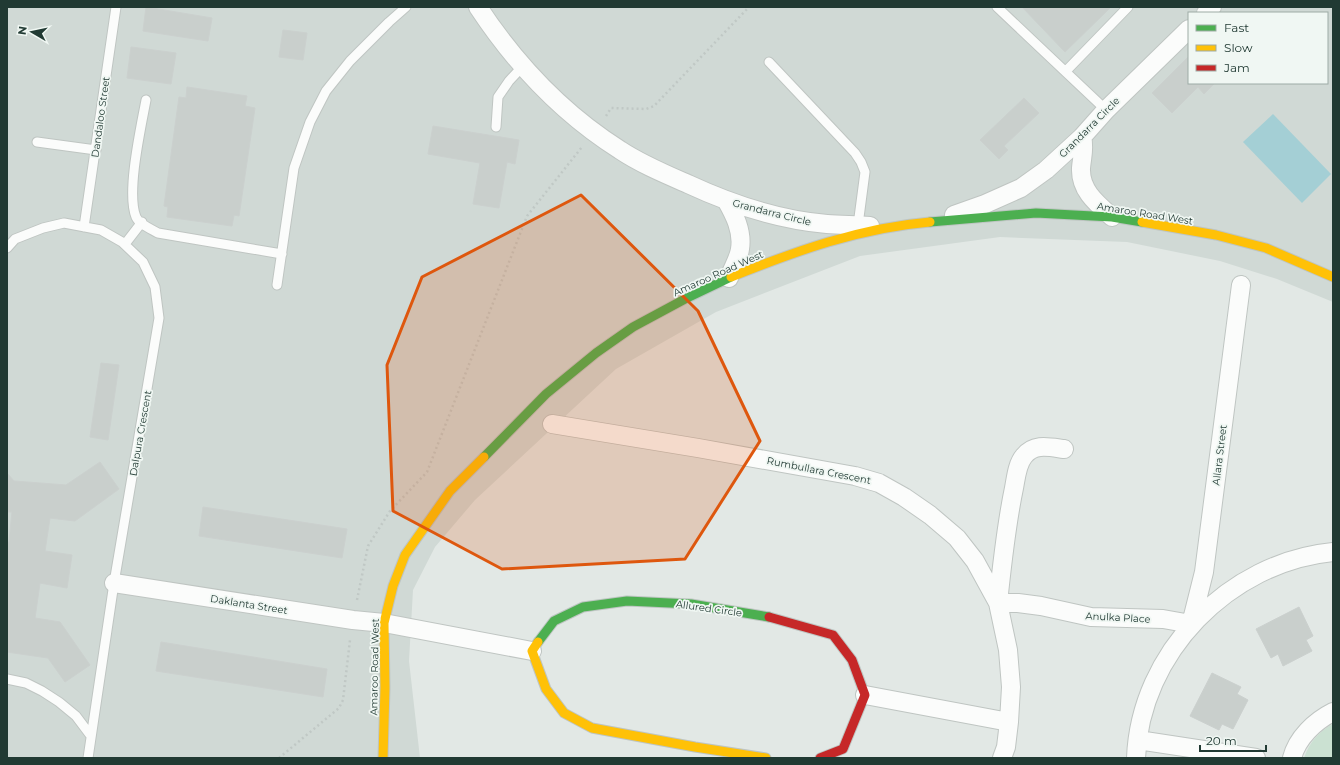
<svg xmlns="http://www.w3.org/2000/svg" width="1340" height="765" font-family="Montserrat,sans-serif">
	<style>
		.built { fill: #d0d9d5; fill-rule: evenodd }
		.grass { fill: #cbe1d2 }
		.water { fill: #a4cfd5 }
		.building { fill: #c9cfcc; stroke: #cbd0ce }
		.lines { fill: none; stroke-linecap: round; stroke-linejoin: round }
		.lane-casing { stroke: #bfc5c2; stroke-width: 11 }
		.street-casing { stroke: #bfc5c2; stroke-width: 20 }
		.fast-casing { stroke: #bec5c2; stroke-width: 11 }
		.slow-casing { stroke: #bec5c2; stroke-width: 11 }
		.jam-casing { stroke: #bec5c2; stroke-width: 11 }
		.path { stroke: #c0c8c5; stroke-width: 2.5; stroke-dasharray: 2 3; stroke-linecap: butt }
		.lane { stroke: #fbfcfb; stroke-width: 9 }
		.street { stroke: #fbfcfb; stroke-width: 18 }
		.fast { stroke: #4caf50; stroke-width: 9 }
		.slow { stroke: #ffc107; stroke-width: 9 }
		.jam { stroke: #c62828; stroke-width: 9 }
		.marked { fill: #de570e; fill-opacity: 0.2; stroke: #de570e; stroke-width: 3; stroke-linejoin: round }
		.labels { text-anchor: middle; stroke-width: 3.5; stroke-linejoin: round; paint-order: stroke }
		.street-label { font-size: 10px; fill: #213a33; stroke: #f0f7f3 }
	</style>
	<rect width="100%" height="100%" fill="#e2e8e5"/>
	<path class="built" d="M7,7H1333V302L1277,279L1220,261L1127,242L1000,237L860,256L716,312L616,369L475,500L435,547L413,590L409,661L420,758H7ZM1189,13H1327V83H1189Z"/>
	<path class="grass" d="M1333,724V758H1304C1309,743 1319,731 1333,724Z"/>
	<path class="water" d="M1273,114L1331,174L1302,203L1243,142Z"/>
	<path class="building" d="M146,7L212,18L208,41L143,31Z
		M1022,7H1111L1065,52Z
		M283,30L307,33L303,60L279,57Z
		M131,47L176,53L171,84L127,78Z
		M1189,56V83H1215L1204,94L1198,87L1172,113L1152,93Z
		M187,87L247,96L245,106L255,108L239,216L234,215L232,226L167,217L168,207L164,206L179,97L186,98Z
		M1024,98L1039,113L1004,146L1008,150L999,159L980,140Z
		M433,126L519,140L515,164L507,162L499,208L473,204L480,163L428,154Z
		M101,363L119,365L108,440L90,437Z
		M100,462L119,489L75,521L50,518L45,551L72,555L67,588L40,583L35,618L60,622L90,665L65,682L48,658L7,652V542H9L12,512H7V473L14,481L66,485Z
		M203,507L347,529L342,558L199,536Z
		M1299,607L1313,636L1306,640L1312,651L1283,666L1278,654L1271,658L1256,629Z
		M161,642L327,669L323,697L156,671Z
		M1212,673L1241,687L1237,694L1248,700L1233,729L1222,724L1219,730L1190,716Z"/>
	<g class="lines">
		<g class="lane-casing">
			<path id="lane" d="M997,7L1106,110
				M769,62L855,153L861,162L865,172L858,225
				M1066,71L1128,7
				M146,100C141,127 126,193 136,217C139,224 151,229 158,233L282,254
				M496,127L498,97L509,81L523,66
				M37,142L96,150
				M84,227L116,7
				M125,244L142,222
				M7,248L15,239L43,228L64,223L101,230L122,242L143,262L155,287L159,318L114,583L88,758
				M277,285L294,168L310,122L326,91L350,61L389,22L406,7
				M7,679L26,683L42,691L59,702L76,716L91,736"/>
		</g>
		<g class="street-casing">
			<path id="street" d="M478,7C515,63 563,114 620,150C641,164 665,174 688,184C731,204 780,220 827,224C842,225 856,225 870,226
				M1206,13L1212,7
				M1082,137C1085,149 1082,156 1081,168C1080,190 1096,203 1112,217
				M726,200C734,214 743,231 740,249C739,258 732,269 729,278
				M954,215L985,204L1021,188L1046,170L1082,137L1106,110L1189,29
				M552,424L698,448L855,476L879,483L904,497L930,515L957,538L975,561L998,603L1008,650L1011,687L1009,722L1006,747L1002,758
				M1064,449C1049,447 1034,443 1024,456C1017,464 1016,478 1014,488C1006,526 1002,564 998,603H1018L1041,606L1091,617L1163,619L1191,624L1204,572L1241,285
				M114,583L353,620L384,623L532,651
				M865,695L1009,722
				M1138,740L1256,758
				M1136,758C1140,653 1229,562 1333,552
				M1292,758C1297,738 1315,721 1333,712"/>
		</g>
		<g class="fast-casing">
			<path id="fast" d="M930,222L1036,213L1112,217L1142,222
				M484,457L546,394L596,353L633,327L685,299L731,277
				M538,642L554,621L583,607L627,601L691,604L769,617"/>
		</g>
		<g class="slow-casing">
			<path id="slow" d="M1142,222L1216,235L1266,248L1333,277
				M731,277C796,251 859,228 930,222
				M538,642L532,651L546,689L564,713L592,728L695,747L766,758
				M383,758L385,688L384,623L393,586L405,555L450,491L484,457"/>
		</g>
		<g class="jam-casing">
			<path id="jam" d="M769,617L833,635L852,660L865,695L843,749L820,758"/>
		</g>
		<path class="path" d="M606,116L611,108L646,109L654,106L749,7
			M357,600L368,546L390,511L427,472L527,216L582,147
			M279,758L339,708L343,700L350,640"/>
		<use href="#lane" class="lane"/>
		<use href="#street" class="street"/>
		<use href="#fast" class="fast"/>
		<use href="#slow" class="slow"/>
		<use href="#jam" class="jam"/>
	</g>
	<path class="marked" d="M581,195L698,311L760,441L685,559L502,569L393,511L387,365L422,277Z"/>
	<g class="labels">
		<g class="street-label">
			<text transform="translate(100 117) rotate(-82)" y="4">Dandaloo Street</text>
			<text transform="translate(1089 127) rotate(-45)" y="4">Grandarra Circle</text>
			<text transform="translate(772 212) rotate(14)" y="4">Grandarra Circle</text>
			<text transform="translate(1145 213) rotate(9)" y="4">Amaroo Road West</text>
			<text transform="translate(718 273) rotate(-24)" y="4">Amaroo Road West</text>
			<text transform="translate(140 433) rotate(-80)" y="4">Dalpura Crescent</text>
			<text transform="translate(1219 455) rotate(-83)" y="4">Allara Street</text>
			<text transform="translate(819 470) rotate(11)" y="4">Rumbullara Crescent</text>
			<text transform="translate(249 604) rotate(9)" y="4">Daklanta Street</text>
			<text transform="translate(709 608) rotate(8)" y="4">Allured Circle</text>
			<text transform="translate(1118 617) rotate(3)" y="4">Anulka Place</text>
			<text transform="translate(374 667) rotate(-89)" y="4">Amaroo Road West</text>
		</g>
	</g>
	<rect width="1340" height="765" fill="none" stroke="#213a33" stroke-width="16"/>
	<rect x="1188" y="12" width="140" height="72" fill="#f0f7f3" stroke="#9daba6"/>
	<rect x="1196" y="25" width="20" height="6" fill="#4caf50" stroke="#9daba6"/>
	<text x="1224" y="32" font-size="12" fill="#213a33">Fast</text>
	<rect x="1196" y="45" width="20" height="6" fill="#ffc107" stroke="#9daba6"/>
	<text x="1224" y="52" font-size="12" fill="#213a33">Slow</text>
	<rect x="1196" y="65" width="20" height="6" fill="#c62828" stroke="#9daba6"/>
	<text x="1224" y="72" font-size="12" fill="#213a33">Jam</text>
	<g transform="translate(32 32) rotate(279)" stroke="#f0f7f3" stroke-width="3" paint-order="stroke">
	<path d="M0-3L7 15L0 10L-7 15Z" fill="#213a33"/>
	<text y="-6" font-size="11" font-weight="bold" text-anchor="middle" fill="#213a33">N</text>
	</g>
	<path d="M1200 745v6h66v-6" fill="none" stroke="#213a33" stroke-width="2"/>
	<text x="1206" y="745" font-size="12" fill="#213a33" stroke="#f0f7f3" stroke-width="3" paint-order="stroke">20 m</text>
</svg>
